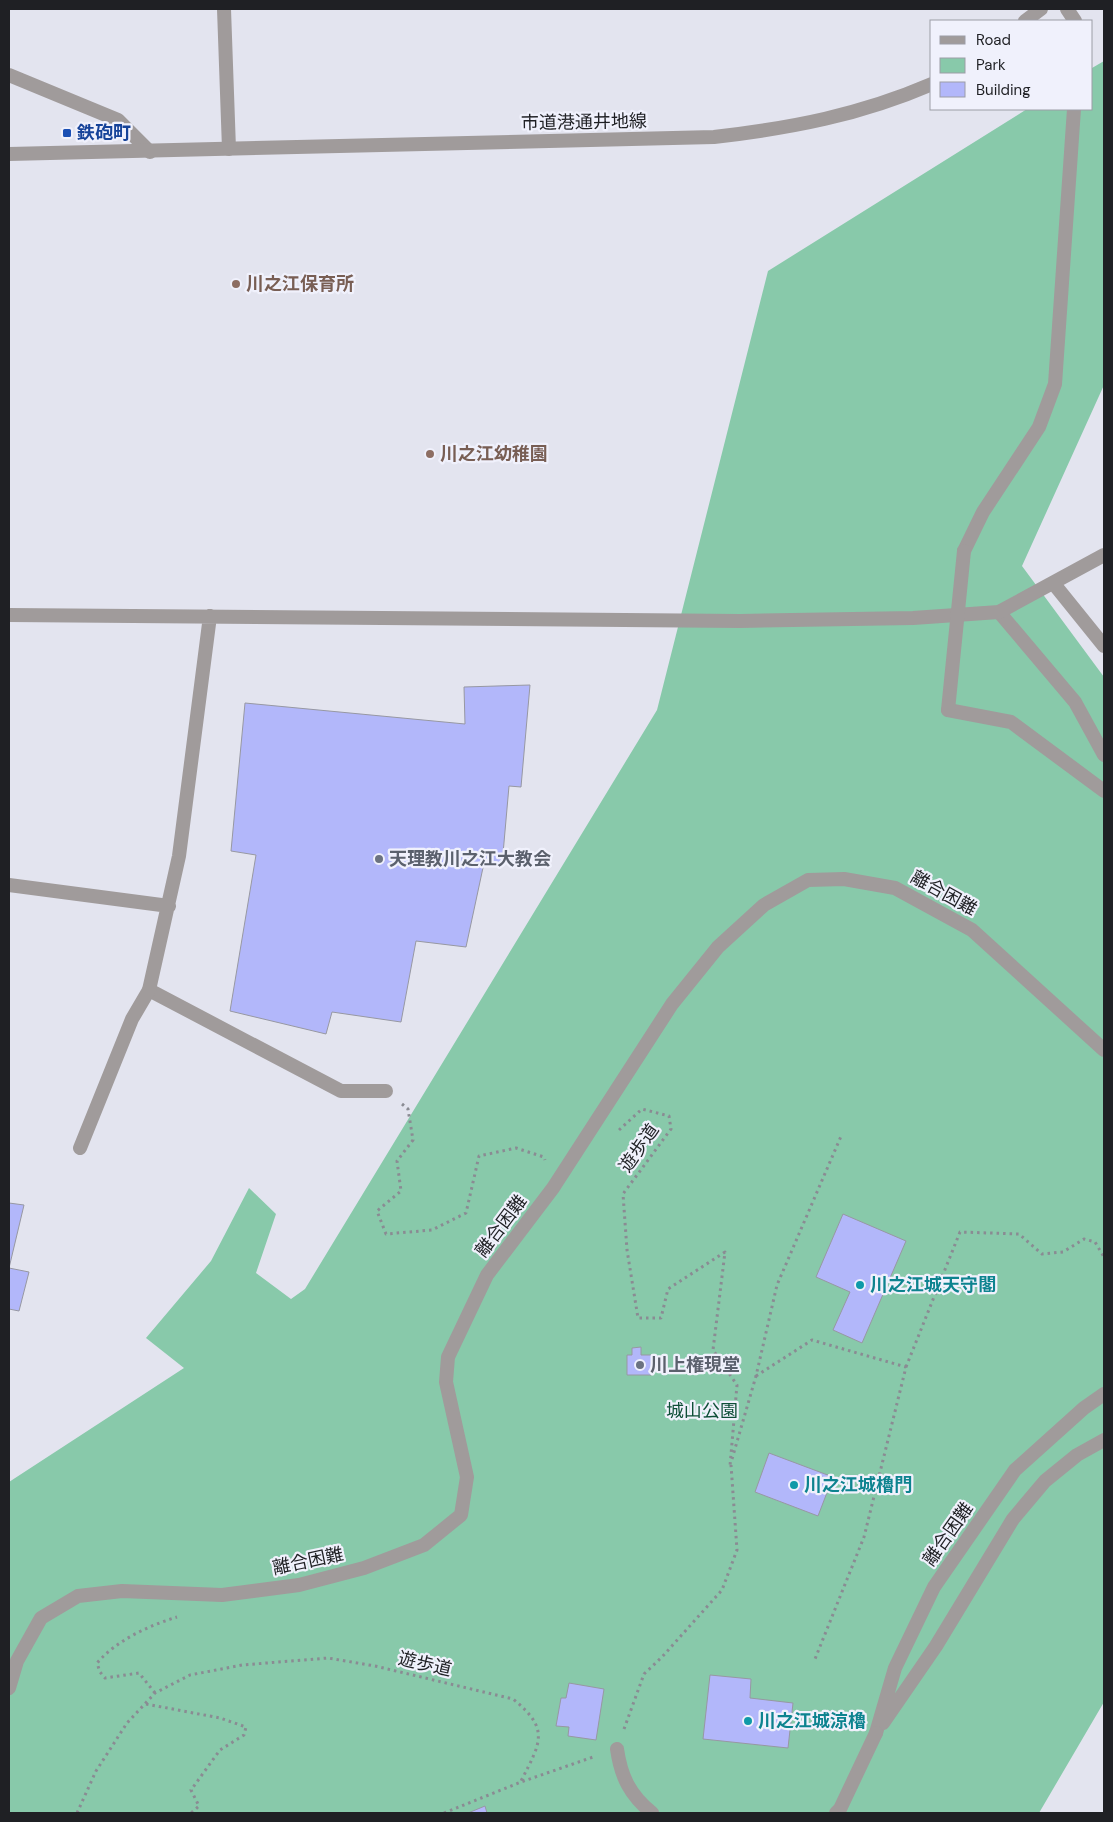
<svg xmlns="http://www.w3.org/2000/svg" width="1113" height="1822" font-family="'DM Sans','Noto Sans JP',sans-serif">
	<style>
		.green { fill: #88c9aa }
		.building { fill: #b2b7fa; stroke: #9798a2 }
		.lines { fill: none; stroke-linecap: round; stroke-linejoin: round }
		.path { stroke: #8a8b93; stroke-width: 3; stroke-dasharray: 2.5 4; stroke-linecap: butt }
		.service { stroke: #a09b9b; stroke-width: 14 }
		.minor { stroke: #a09b9b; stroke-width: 14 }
		.tertiary { stroke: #a09b9b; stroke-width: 14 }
		.minor-bridge { stroke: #a09b9b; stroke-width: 14 }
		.transit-dot { fill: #1a4fb4; stroke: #f0f1fc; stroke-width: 2 }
		.education-dot { fill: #8d6e63; stroke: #f0f1fc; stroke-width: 2 }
		.worship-dot { fill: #6b7280; stroke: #f0f1fc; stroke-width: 2 }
		.culture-dot { fill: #0f9aa8; stroke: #f0f1fc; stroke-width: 2 }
		.labels { text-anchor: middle; stroke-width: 4.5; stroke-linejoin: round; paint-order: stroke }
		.street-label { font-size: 18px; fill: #1f2024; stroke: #f0f1fc }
		.transit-label { font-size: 18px; font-weight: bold; fill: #164399; stroke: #f0f1fc; text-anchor: start }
		.education-label { font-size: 18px; font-weight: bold; fill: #785e54; stroke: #f0f1fc; text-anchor: start }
		.worship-label { font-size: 18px; font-weight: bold; fill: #5b616d; stroke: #f0f1fc; text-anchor: start }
		.culture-label { font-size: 18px; font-weight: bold; fill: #0d838f; stroke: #f0f1fc; text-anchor: start }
		.park-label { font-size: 18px; fill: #0e4f37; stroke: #f0f1fc }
	</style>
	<rect width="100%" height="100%" fill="#e3e4ef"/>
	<path class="green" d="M1104,61V385L1022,566L1104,677V1702L1039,1813H9V1482L184,1368L146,1338L211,1261L249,1188L276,1214L256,1273L291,1299L305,1289L657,710L768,271L1027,109H1092V68Z"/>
	<path class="building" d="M530,685L521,787L509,786L502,865L484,863L466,947L416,941L401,1022L332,1012L326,1034L230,1011L256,855L231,851L245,703L465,724L464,687Z
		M9,1203L24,1205L9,1268L29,1272L19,1311L9,1309Z
		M843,1214L906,1241L862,1343L833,1330L850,1292L816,1277Z
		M641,1347V1355H652V1375H627V1355H632V1348Z
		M769,1453L833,1477L818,1516L755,1492Z
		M710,1675L751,1679L750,1698L793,1703L788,1748L703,1739Z
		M569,1683L604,1689L596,1740L568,1736L569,1727L556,1726L561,1698H566Z
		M485,1806L487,1813H468Z"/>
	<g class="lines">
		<path class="path" d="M402,1104L408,1109L413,1140L397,1161L401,1191L377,1211L386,1234L432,1230L466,1213L479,1156L516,1148L544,1157L545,1160
			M619,1130L642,1109L669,1116L671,1129L623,1194L627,1250L638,1318H661L668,1289L725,1252L713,1350L737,1385L730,1466
			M906,1367L960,1232L1019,1234L1042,1254L1063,1252L1084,1239L1095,1242L1104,1257
			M756,1376L812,1340L906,1367L864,1537L815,1659
			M732,1459L756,1376L777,1285L842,1134
			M155,1693L139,1673L105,1678L100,1672L97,1663C117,1640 148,1626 177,1617
			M146,1704L220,1718L246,1727L244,1735L220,1750L191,1790L199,1806L191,1813
			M624,1729L644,1674L662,1657L722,1590L737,1550L731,1465
			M77,1813L96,1771L127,1723L155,1693L190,1675L242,1665L328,1658L375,1666L513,1699C550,1729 541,1742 521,1781
			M444,1813L521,1782L596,1756"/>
		<path class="service" d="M999,612L1075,702L1104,755
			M149,990L341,1091H386
			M9,1688L17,1661L41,1618L78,1596L122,1591L222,1595L299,1585L364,1568L424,1545L461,1515L467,1477L446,1382L448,1357L487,1275L553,1188L672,1004L718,947L764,905L808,880L844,879L895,888L972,930L1104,1050
			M883,1723L936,1646L1013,1519L1045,1481L1077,1455L1104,1440
			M876,1733L895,1668L934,1587L1015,1470L1084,1408L1104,1394"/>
		<path class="minor" d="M224,9L229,149
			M1067,9L1075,21
			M9,75L118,120L150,152
			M964,551L983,512L1039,427L1055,384L1074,109
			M1054,584L1104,646
			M9,615L740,621L913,618L999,612L1104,555
			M948,710L1011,722L1104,791
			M9,885L169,906
			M80,1148L132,1019L149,990L179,856L210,616
			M617,1749C621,1777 630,1795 652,1813
			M836,1813L840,1809L876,1733"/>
		<path class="tertiary" d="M1025,21L1041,9
			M9,154L714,137C792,128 860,115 932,84"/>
		<path class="minor-bridge" d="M948,710L964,551"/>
	</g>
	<rect class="transit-dot" x="62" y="128" width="10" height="10" rx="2.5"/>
	<g class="education-dot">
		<circle cx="236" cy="284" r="5"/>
		<circle cx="430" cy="454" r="5"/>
	</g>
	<g class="worship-dot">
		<circle cx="379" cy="859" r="5"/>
		<circle cx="640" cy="1365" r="5"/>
	</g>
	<g class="culture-dot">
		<circle cx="860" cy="1285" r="5"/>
		<circle cx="794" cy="1485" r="5"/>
		<circle cx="748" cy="1721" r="5"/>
	</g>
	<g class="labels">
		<g class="street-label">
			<text transform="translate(584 122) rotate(-1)" y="6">市道港通井地線</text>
			<text transform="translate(944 893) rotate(29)" y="6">離合困難</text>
			<text transform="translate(639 1148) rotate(-55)" y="6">遊歩道</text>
			<text transform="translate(501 1226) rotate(-53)" y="6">離合困難</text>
			<text transform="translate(948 1534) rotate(-55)" y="6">離合困難</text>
			<text transform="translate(308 1561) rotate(-12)" y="6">離合困難</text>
			<text transform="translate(425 1664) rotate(13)" y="6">遊歩道</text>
		</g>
		<g class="transit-label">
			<text x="77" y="139">鉄砲町</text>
		</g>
		<g class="education-label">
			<text x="246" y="290">川之江保育所</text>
			<text x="440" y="460">川之江幼稚園</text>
		</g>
		<g class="worship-label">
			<text x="389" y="865">天理教川之江大教会</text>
			<text x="650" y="1371">川上権現堂</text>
		</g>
		<g class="culture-label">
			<text x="870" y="1291">川之江城天守閣</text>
			<text x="804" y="1491">川之江城櫓門</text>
			<text x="758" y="1727">川之江城涼櫓</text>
		</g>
		<g class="park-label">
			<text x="702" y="1417">城山公園</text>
		</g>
	</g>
	<rect width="1113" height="1822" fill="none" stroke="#1f2024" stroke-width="20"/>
	<rect x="930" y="20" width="162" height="90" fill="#f0f1fc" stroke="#9c9da6"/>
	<rect x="940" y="36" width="25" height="8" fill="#a09b9b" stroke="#9c9da6"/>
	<text x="976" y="45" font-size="15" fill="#1f2024">Road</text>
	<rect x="940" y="58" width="25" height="15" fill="#88c9aa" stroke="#9c9da6"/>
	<text x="976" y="70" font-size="15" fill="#1f2024">Park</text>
	<rect x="940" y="82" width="25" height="15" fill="#b2b7fa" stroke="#9c9da6"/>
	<text x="976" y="95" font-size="15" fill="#1f2024">Building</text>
</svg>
